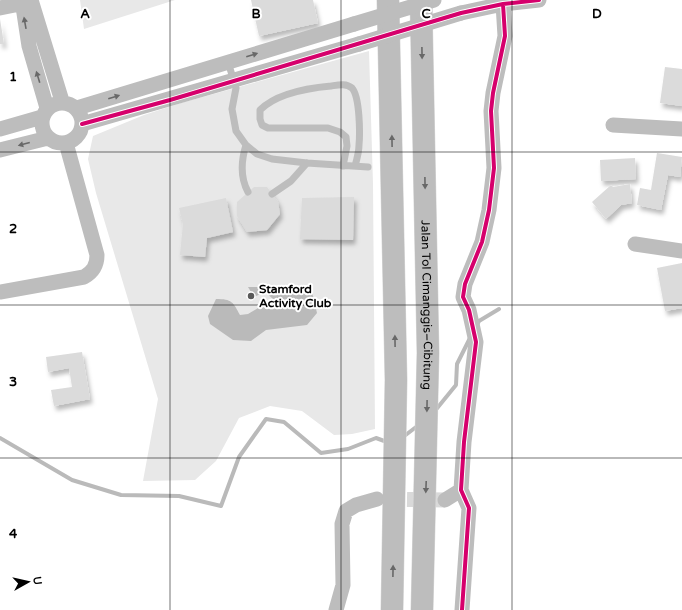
<svg xmlns="http://www.w3.org/2000/svg" width="682" height="610" font-family="'Varela Round',sans-serif">
	<style>
		.green { fill: #e8e8e8 }
		.water { fill: #bababa }
		.lines { fill: none; stroke-linecap: round; stroke-linejoin: round }
		.stream { stroke: #bababa; stroke-width: 4 }
		.building { fill: #dbdbdb; filter: url(#shadow) }
		.minor-tunnel { stroke: #d9d9d9; stroke-width: 15; stroke-dasharray: 15 8; stroke-linecap: butt }
		.motorway-casing { stroke: #dbdbdb; stroke-width: 23 }
		.service { stroke: #bdbdbd; stroke-width: 7 }
		.minor { stroke: #bdbdbd; stroke-width: 15 }
		.motorway { stroke: #bdbdbd; stroke-width: 22 }
		.minor-bridge { stroke: #bdbdbd; stroke-width: 15 }
		.cycleway-casing { stroke: #fff; stroke-width: 6 }
		.cycleway { stroke: #d6006c; stroke-width: 4 }
		.oneway { fill: #686868 }
		.grid { fill: none; stroke: #000; stroke-width: 1; stroke-opacity: 0.55 }
		.poi-dot { fill: #595959; stroke: #fff; stroke-width: 1.5 }
		.labels { text-anchor: middle; stroke-width: 4; stroke-linejoin: round; paint-order: stroke }
		.poi-label { font-size: 12px; font-weight: bold; fill: #000; stroke: #fff; text-anchor: start }
		.street-label { font-size: 12px; fill: #000; stroke: #fff }
		.grid-label { font-size: 13px; text-anchor: middle; font-weight: bold; fill: #000; stroke: #fff; stroke-width: 4; stroke-linejoin: round; paint-order: stroke }
	</style>
	<defs>
		<filter id="shadow"><feDropShadow dx="2.5" dy="4.5" stdDeviation="2" flood-color="#0004"/></filter>
	</defs>
	<rect width="100%" height="100%" fill="#fff"/>
	<path class="green" d="M80,0H175L84,29Z
		M369,51L373,184L375,429L352,434L334,435L302,411L270,406L239,418L216,461L195,480L143,481L158,399L96,193L88,159L93,136L144,115L181,103Z"/>
	<path class="water" d="M248,287H282L312,292L317,313L307,325L266,330L251,341L233,340L210,324L208,316L216,299C232,299 233,302 240,315L248,314L273,299L265,292L254,297Z"/>
	<g class="lines">
		<path class="stream" d="M477,325L479,321L499,309
			M434,412L456,385L457,364L470,338
			M403,437L420,424
			M0,438L72,480L121,495L179,496L221,506L239,457L266,419L284,422L321,453L348,449L376,438L387,442"/>
	</g>
	<path class="building" d="M251,0H313L318,23L259,36Z
		M0,19L4,44H0Z
		M665,67L682,69V106L660,103Z
		M657,153L682,157L680,177L668,175L661,210L637,205L640,188L651,190Z
		M635,158L636,179L601,181L600,160Z
		M630,184L632,203L621,205L606,219L592,202L611,185L613,187Z
		M254,187H267L278,202L280,214L267,230L247,232L237,216V202Z
		M354,197L353,240L300,239L302,198Z
		M226,198L233,232L207,238L205,257L180,255L183,224L179,208Z
		M682,263V308L665,311L657,268Z
		M82,352L90,399L54,406L51,390L72,387L69,368L48,372L46,357Z"/>
	<g class="lines">
		<path class="minor-tunnel" d="M384,499L445,500"/>
		<g class="motorway-casing">
			<g id="motorway">
				<path d="M388,0L396,380L392,610"/>
				<path id="s1" d="M421,0L428,353L422,610"/>
			</g>
		</g>
		<path class="service" d="M228,62L236,88L232,109L236,131L246,145L257,154L272,159L307,163L368,167
			M246,145C241,161 240,177 248,192
			M343,166L347,146L346,137L340,132L328,128H268L262,125L260,119V110C277,93 309,88 331,86C338,85 346,83 352,88C360,97 360,134 359,145C359,152 357,159 355,166
			M272,194L291,181L307,163"/>
		<path class="minor" d="M22,0L29,46L47,108
			M31,0L62,101
			M0,8L30,2
			M461,13L503,4L539,0
			M42 123a20 20 0 1 1 40 0a20 20 0 1 1-40 0Z
			M77,108L354,24
			M82,124L359,44
			M613,125L682,129
			M0,129L42,117
			M0,150L48,138
			M635,244L682,251
			M0,292L84,277C93,272 97,266 97,255L66,143
			M445,500L461,490
			M336,610L343,585L342,524L346,511L356,505L377,499
			M462,610L469,508L461,490L464,442L476,342L469,310L463,297L465,284L482,242L489,210L494,168L491,111L493,93L505,36L503,4"/>
		<use href="#motorway" class="motorway"/>
		<path class="minor-bridge" d="M354,24L434,0
			M359,44L461,13"/>
		<g class="cycleway-casing">
			<path id="cycleway" d="M82,124L170,100L461,13L503,4L539,0
				M462,610L469,508L461,490L464,442L476,342L469,310L463,297L465,284L482,242L489,210L494,168L491,111L493,93L505,36L503,4"/>
		</g>
		<use href="#cycleway" class="cycleway"/>
	</g>
	<defs><path id="oneway-solid" d="M-6-.8H1V-3.2L6.5 0L1 3.2V.8H-6Z"/></defs>
	<g class="oneway">
		<use href="#oneway-solid" transform="translate(25 23) rotate(-100)"/>
		<use href="#oneway-solid" transform="translate(422 53) rotate(89)"/>
		<use href="#oneway-solid" transform="translate(252 55) rotate(-17)"/>
		<use href="#oneway-solid" transform="translate(38 77) rotate(-107)"/>
		<use href="#oneway-solid" transform="translate(114 97) rotate(-17)"/>
		<use href="#oneway-solid" transform="translate(392 141) rotate(-91)"/>
		<use href="#oneway-solid" transform="translate(24 144) rotate(165)"/>
		<use href="#oneway-solid" transform="translate(425 183) rotate(89)"/>
		<use href="#oneway-solid" transform="translate(395 341) rotate(-91)"/>
		<use href="#oneway-solid" transform="translate(427 406) rotate(91)"/>
		<use href="#oneway-solid" transform="translate(426 487) rotate(92)"/>
		<use href="#oneway-solid" transform="translate(393 571) rotate(-89)"/>
	</g>
	<path class="grid" d="M170,0V610M341,0V610M512,0V610M0,152H682M0,305H682M0,458H682"/>
	<circle class="poi-dot" cx="251" cy="296" r="4"/>
	<g class="labels">
		<g class="poi-label">
			<text x="259" y="293">Stamford<tspan x="259" dy="14">Activity Club</tspan></text>
		</g>
		<g class="street-label">
			<text dy="4" stroke="none"><textPath href="#s1" startOffset="305">Jalan Tol Cimanggis–Cibitung</textPath></text>
		</g>
	</g>
	<g class="grid-label">
		<text x="85" y="18">A</text>
		<text x="256" y="18">B</text>
		<text x="426" y="18">C</text>
		<text x="597" y="18">D</text>
		<text x="13" y="81">1</text>
		<text x="13" y="233">2</text>
		<text x="13" y="386">3</text>
		<text x="13" y="538">4</text>
	</g>
	<g transform="translate(28 582) rotate(82)" stroke="#ffffff" stroke-width="3" paint-order="stroke">
	<path d="M0-3L7 15L0 10L-7 15Z" fill="#000000"/>
	<text y="-6" font-size="11" font-weight="bold" text-anchor="middle" fill="#000000">U</text>
	</g>
</svg>
